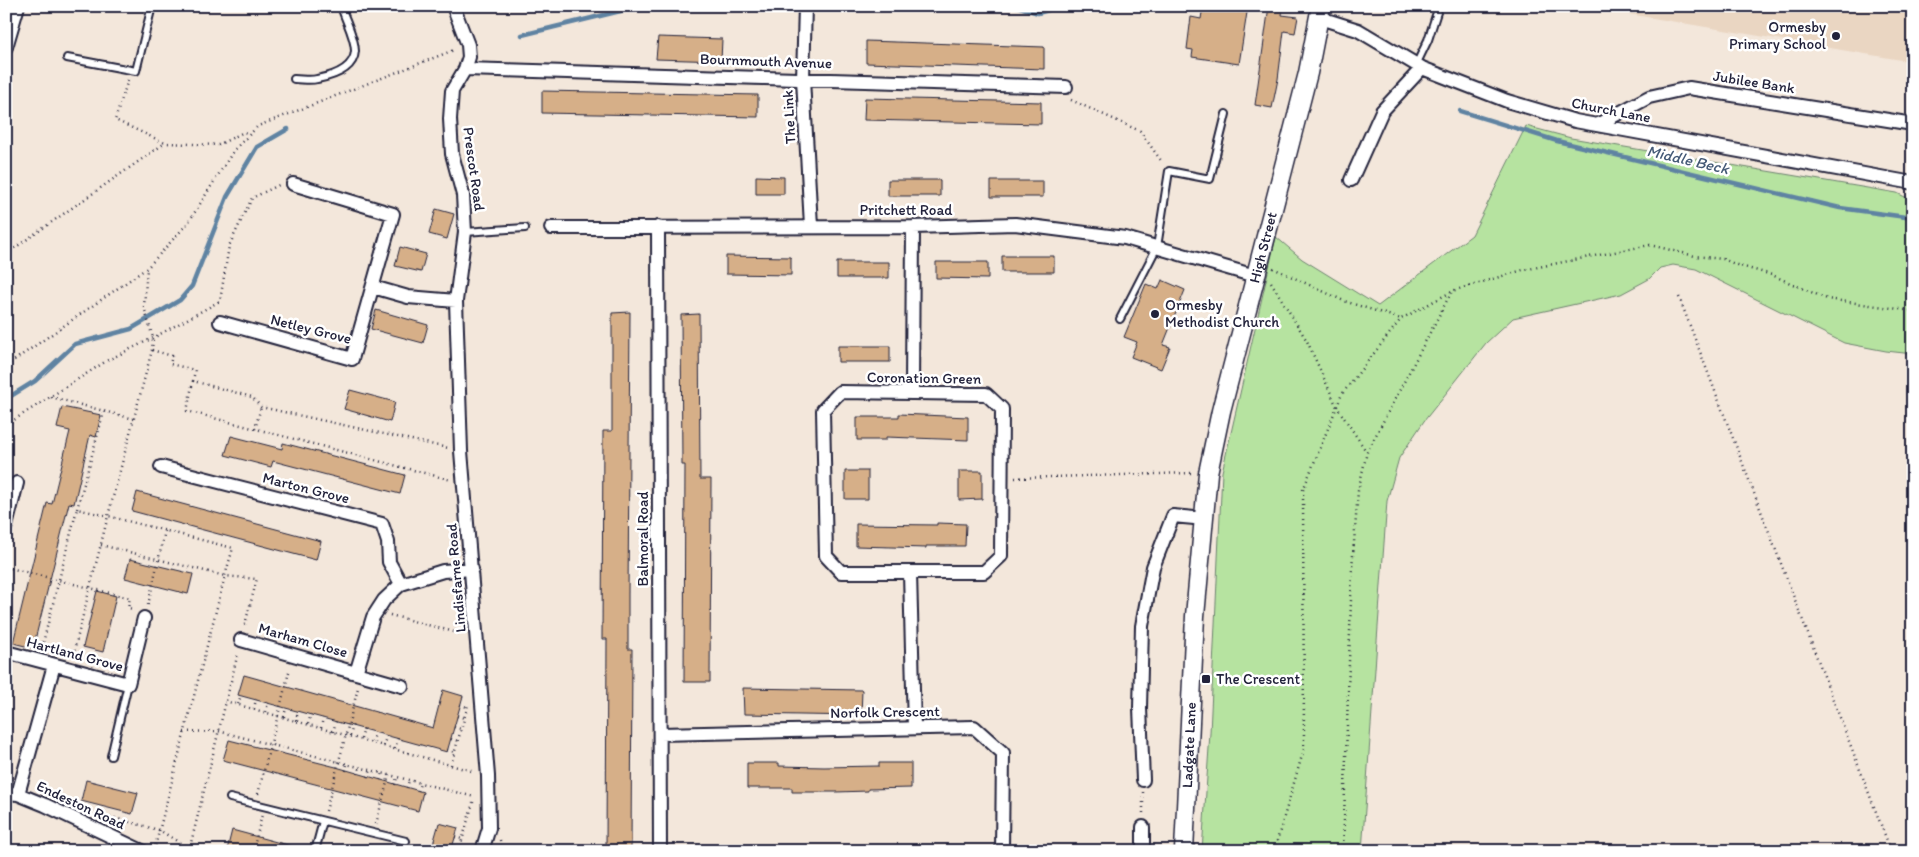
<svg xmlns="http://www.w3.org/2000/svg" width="1919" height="857" font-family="Itim,sans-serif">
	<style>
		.built { fill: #ead6c2 }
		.green { fill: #b6e3a0; stroke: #6c826e }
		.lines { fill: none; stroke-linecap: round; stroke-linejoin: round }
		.stream { stroke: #5e83a2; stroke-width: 4.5 }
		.building { fill: #d6af88; stroke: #22223b }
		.lane-casing { stroke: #22223b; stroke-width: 10 }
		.street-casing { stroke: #22223b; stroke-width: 16 }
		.secondary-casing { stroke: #22223b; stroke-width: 21 }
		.path { stroke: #22223b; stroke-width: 2.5; stroke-dasharray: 1 4; stroke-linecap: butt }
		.lane { stroke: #fff; stroke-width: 6 }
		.street { stroke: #fff; stroke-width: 12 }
		.secondary { stroke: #fff; stroke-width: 18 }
		.poi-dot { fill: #22223b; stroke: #fff; stroke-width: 2 }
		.labels { text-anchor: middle; stroke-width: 5; stroke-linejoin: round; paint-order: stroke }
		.poi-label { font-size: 15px; fill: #22223b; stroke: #fff; text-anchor: start }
		.street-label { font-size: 15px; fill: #22223b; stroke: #fff }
		.water-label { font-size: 16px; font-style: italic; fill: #455a77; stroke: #fff }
	</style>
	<rect width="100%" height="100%" fill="#f3e7db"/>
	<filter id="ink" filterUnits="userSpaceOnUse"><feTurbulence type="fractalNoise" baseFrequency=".02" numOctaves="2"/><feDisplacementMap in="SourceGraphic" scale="10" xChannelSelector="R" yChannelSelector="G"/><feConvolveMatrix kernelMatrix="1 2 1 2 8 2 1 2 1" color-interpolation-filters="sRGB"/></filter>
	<g filter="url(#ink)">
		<path class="built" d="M1606,6H1913V62L1605,10Z"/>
		<path class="green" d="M1526,126L1571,138L1897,193L1913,201V354L1886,351L1844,343L1696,269L1673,265L1660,268L1649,279L1621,294L1513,318L1486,343L1424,421L1399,458L1387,501L1362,851H1202L1210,733L1222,472L1276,237L1302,259L1378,306L1472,235Z"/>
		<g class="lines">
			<path class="stream" d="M1017,6L1038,13L1062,6
				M522,35L641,6
				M1460,111L1557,141L1840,208L1913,218
				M6,399L35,381L75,344L131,329L180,300L192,286L227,197L257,147L288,129"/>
		</g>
		<path class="building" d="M1203,6H1248L1239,64L1192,57L1193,50L1187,49L1191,17L1201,19Z
			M1269,6H1283L1282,15L1298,17L1295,33L1284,31L1278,79L1272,108L1255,105Z
			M658,37L722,39L721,61L656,59Z
			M866,41L1044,47V69L866,63Z
			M542,91L758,95V117L542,113Z
			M865,98L1041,102V124L864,120Z
			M756,176L784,177V194H756Z
			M888,180H940V196H888Z
			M991,181H1043V197H991Z
			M436,209L454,214L447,239L429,234Z
			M400,247L426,254L421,272L395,266Z
			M726,256L791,257V275L726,274Z
			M1002,256H1054V272H1002Z
			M837,262H889V278H837Z
			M936,262H988V279L936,278Z
			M1162,280L1185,290L1163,345L1170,347L1161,369L1131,357L1137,342L1124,337L1146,284L1158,289Z
			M376,310L428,325L423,343L371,329Z
			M630,312L628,595V649H632L631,851H606L607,639H602L603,431H612V313Z
			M699,314L700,479H711L710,682H684L685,465H682L681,315Z
			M838,346H890V362H838Z
			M350,390L395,402L390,422L344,409Z
			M62,407L101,415L96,437L90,435L74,504L69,503L33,648L13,643L47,503L52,504L70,431L57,428Z
			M899,414L968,417V440L886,437V440H857V417H899Z
			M231,436L282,449L283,443L405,475L400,494L273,461L271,467L225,455Z
			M845,471H868V499H845Z
			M959,471H982V499L959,500Z
			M137,492L321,541L316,560L132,511Z
			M937,523L966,524L965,546H926V548L856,546V524L937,525Z
			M130,559L193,574L188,594L125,578Z
			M97,591L116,596L103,652L83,647Z
			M244,675L433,728L443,690L463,696L447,752L238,695Z
			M743,688L862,690L861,716L744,714Z
			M229,740L336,767L423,792L418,811L223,760Z
			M747,763H779V766L824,767L879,766V763H911V788L868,789V791L836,792H792V788H747Z
			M86,780L138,793L132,814L81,801Z
			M439,823L458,828L451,851H431Z
			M232,830L295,847L294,851L227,850Z"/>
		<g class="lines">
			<g class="lane-casing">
				<path id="lane" d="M67,58L136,71L152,6
					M1416,65L1428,40L1439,6
					M294,79C301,79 310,81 317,79C333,76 354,69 355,51C355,37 345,20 341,6
					M465,232L525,228
					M1120,319L1157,247L1169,171L1210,179L1226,114
					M111,756L128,684
					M230,798L406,841
					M315,851L323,821"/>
			</g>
			<g class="street-casing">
				<path id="street" d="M453,6L468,45L469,57L465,69L452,91L450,119L452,154L463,195L465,232L456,301L461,451L488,776L489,828L482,851
					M805,6L803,79L811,226
					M1320,18L1358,30L1422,68L1507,101L1575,121L1913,183
					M6,47L18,6
					M465,69L1066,87
					M1597,125L1649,97L1689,88L1913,124
					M1351,180L1382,111L1422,68
					M658,227L660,851
					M551,228L913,227L1015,224L1125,238L1255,276
					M373,287L408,297L456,301
					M220,322L352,359L393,214L293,184
					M840,392L986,394L1002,409L1001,556L984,572H841L826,556L823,410Z
					M912,392L913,227
					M161,467L382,524L388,542L389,562L401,584
					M6,526L17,483
					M910,573L914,728
					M241,640L356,673L373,617L384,600L401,584L443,571L472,569
					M6,652L128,684L144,618
					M356,673L402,686
					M660,734L974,727L1003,753L1002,851
					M1143,780L1140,708L1142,626L1153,567L1173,516L1205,519
					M6,793L18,794L45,805L142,851
					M18,794L54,665
					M1143,827V851"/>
			</g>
			<g class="secondary-casing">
				<g id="secondary">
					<path id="s1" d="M1184,851L1195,616L1208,473L1221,411L1308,73L1321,6"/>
				</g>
			</g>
			<path class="path" d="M128,80L115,120L165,143L218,145L244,132L249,134
				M1071,100L1140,131L1162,162
				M6,254L165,143
				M1273,268L1344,301L1401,319
				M1271,282L1307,341L1337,407L1366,451
				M1679,297L1891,851
				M152,350L172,356L170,364L195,370L193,381L252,397L261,407L448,448
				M6,366L147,268L188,223L234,150L258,126L454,50
				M193,381L187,411L451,480
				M51,397L134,419
				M6,425L108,360L153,338L220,301L229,246L252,198L279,185
				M255,429L261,407
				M1015,478L1192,473
				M77,509L104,412
				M101,545L225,576L155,847
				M6,567L130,598L128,608L133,609
				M148,605L165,531
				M390,615L462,634
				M42,647L77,509L108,516L152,350L153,338L144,307L147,268
				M73,655L108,516L233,548L225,576L257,579L244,628
				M225,701L475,772
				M238,704L241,695
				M460,705L467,707
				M254,709L256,699
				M266,712L268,702
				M457,716L464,718
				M284,717L286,708
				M296,721L298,711
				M308,724L311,714
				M454,727L461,729
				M321,728L323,718
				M184,732L218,731L475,797
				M333,732L336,721
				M350,736L353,725
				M361,739L364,728
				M451,739L458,741
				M372,742L376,732
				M383,746L387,735
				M395,749L398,738
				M447,750L455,752
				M451,765L468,705
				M346,771L347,764
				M357,774L360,767
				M368,777L371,770
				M380,780L382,773
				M395,785L397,777
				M407,788L409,780
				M418,791L420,783
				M1143,792V814
				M258,794L290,668
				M326,811L358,688
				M100,814L159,830L190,849L195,851
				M376,824L389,775
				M455,837L462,839
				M500,840L502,851
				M452,848L454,849L455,846L460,847
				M189,851L238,653
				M230,851V850
				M253,851L262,815
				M369,851L371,842
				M459,851L474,799
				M1276,851V844L1304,749L1303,490L1342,394L1401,319L1451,292
				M1343,851L1352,568L1358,491L1367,452L1452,291L1523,270L1650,245L1695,256L1723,259L1737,265L1772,275L1827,299L1913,311"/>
			<use href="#lane" class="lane"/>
			<use href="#street" class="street"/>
			<use href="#secondary" class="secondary"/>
		</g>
	</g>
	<g class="poi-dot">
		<circle cx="1836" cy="36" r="5"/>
		<circle cx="1155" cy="314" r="5"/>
		<rect x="1201" y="674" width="10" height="10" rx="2.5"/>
	</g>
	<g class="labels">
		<g class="poi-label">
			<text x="1826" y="32" text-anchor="end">Ormesby<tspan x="1826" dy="17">Primary School</tspan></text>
			<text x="1165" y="310">Ormesby<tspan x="1165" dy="17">Methodist Church</tspan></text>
			<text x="1216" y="684">The Crescent</text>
		</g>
		<g class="street-label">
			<text transform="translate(766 61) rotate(2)" y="5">Bournmouth Avenue</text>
			<text transform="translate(1754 82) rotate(9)" y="5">Jubilee Bank</text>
			<text transform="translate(1611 110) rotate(11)" y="5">Church Lane</text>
			<text transform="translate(789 117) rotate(-93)" y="5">The Link</text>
			<text transform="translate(474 169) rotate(82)" y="5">Prescot Road</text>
			<text x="906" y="215">Pritchett Road</text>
			<text dy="5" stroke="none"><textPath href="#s1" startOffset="611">High Street</textPath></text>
			<text transform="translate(311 329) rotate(14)" y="5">Netley Grove</text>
			<text transform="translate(924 378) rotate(1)" y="5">Coronation Green</text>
			<text transform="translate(306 488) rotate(14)" y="5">Marton Grove</text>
			<text transform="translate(643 539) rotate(-90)" y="5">Balmoral Road</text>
			<text transform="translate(456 578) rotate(-95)" y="5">Lindisfarne Road</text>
			<text transform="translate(303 640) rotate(16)" y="5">Marham Close</text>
			<text transform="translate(75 654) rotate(15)" y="5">Hartland Grove</text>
			<text transform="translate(885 712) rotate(-1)" y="5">Norfolk Crescent</text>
			<text dy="5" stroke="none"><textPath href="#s1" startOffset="106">Ladgate Lane</textPath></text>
			<text transform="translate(81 805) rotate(25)" y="5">Endeston Road</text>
		</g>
		<g class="water-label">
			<text transform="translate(1688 159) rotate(13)" y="6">Middle Beck</text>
		</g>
	</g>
	<rect width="1919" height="857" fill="none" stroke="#fff" stroke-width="25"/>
	<rect x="12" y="12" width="1894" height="832" fill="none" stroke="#22223b" stroke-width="2" filter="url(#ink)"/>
</svg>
